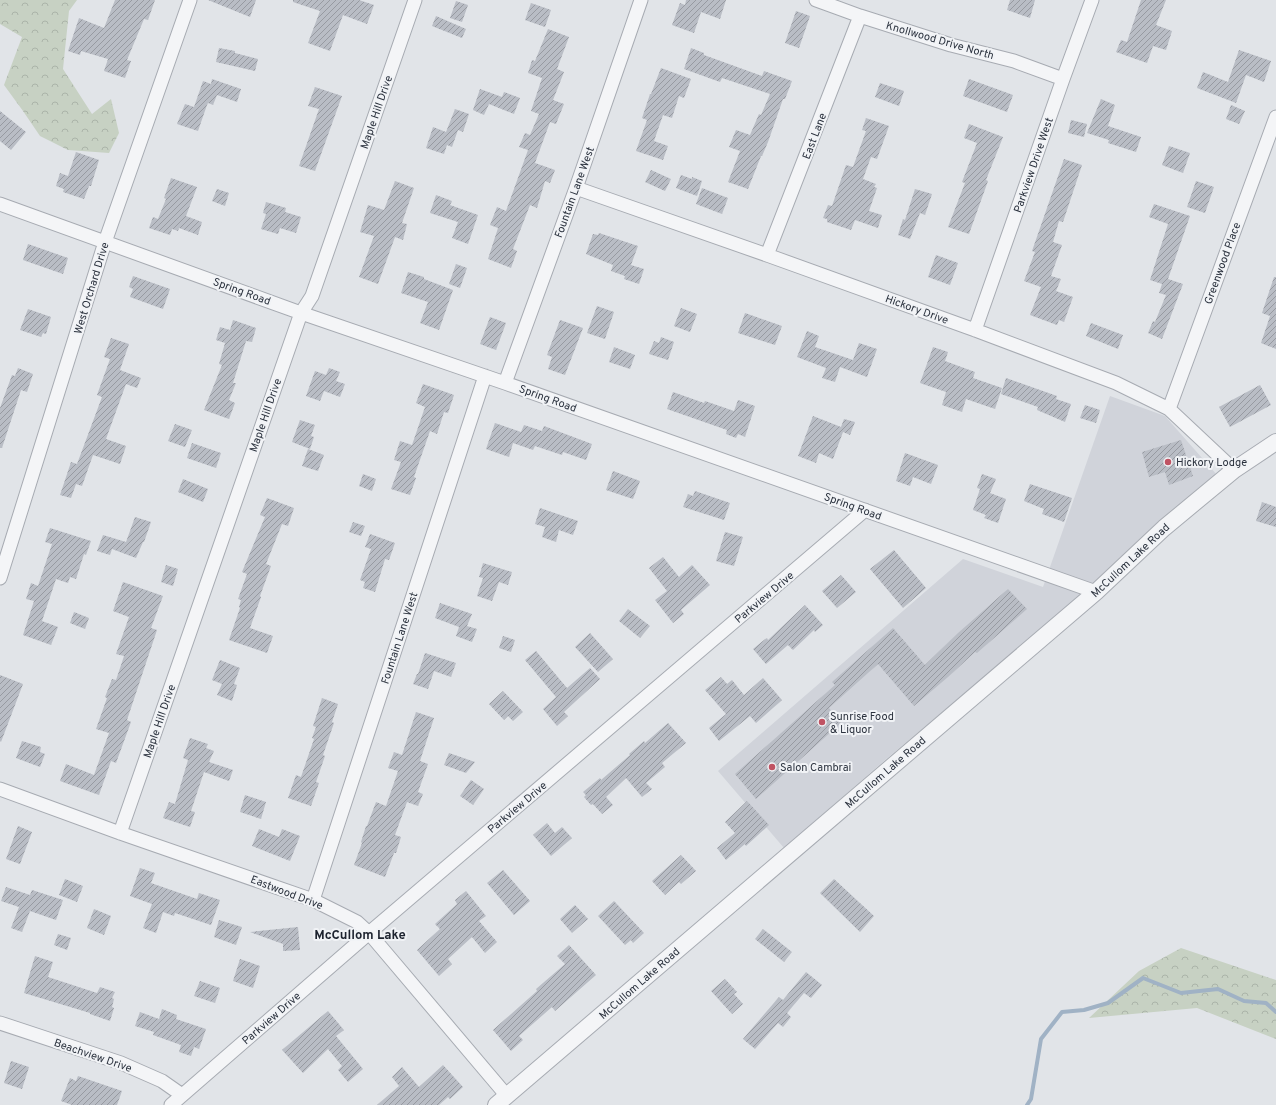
<svg xmlns="http://www.w3.org/2000/svg" width="1276" height="1105" font-family="Overpass,sans-serif">
	<style>
		.built { fill: #d0d3da }
		.forest { fill: url(#forest-crowns) }
		.lines { fill: none; stroke-linecap: round; stroke-linejoin: round }
		.stream { stroke: #a0b2c5; stroke-width: 4 }
		.building { fill: url(#building-hatch) }
		.minor-casing { stroke: #a7abb2; stroke-width: 15 }
		.tertiary-casing { stroke: #a7abb2; stroke-width: 18 }
		.minor { stroke: #f4f5f7; stroke-width: 13 }
		.tertiary { stroke: #f4f5f7; stroke-width: 16 }
		.poi-dot { fill: #c05363; stroke: #f1f3f6; stroke-width: 1.5 }
		.labels { text-anchor: middle; stroke-width: 4; stroke-linejoin: round; paint-order: stroke }
		.street-label { font-size: 11px; fill: #2b323e; stroke: #f1f3f6 }
		.poi-label { font-size: 11px; fill: #2b323e; stroke: #f1f3f6; text-anchor: start }
		.quarter-label { font-size: 13px; font-weight: bold; fill: #1d232f; stroke: #f1f3f6 }
	</style>
	<defs>
		<pattern id="forest-crowns" width="20" height="18" patternUnits="userSpaceOnUse"><rect width="20" height="18" fill="#c7d1c3"/><path d="M2 6a3 3 0 1 1 6 0M12 15a3 3 0 1 1 6 0" fill="none" stroke="#abb4a9"/></pattern>
		<pattern id="building-hatch" width="6" height="6" patternUnits="userSpaceOnUse"><rect width="6" height="6" fill="#b9bdc5"/><path d="M-1 1l2-2M0 6l6-6M5 7l2-2" fill="none" stroke="#979aa1"/></pattern>
	</defs>
	<rect width="100%" height="100%" fill="#e1e4e8"/>
	<path class="built" d="M1110,396L1165,416L1217,475L1088,590L885,760L784,848L718,771L963,559L1043,587Z"/>
	<path class="forest" d="M0,0H77L69,11L63,69L92,114L111,99L119,133L109,153L68,150L40,136L23,111L4,85L22,37L0,24Z
		M1181,948L1276,980V1039L1197,1008L1089,1018L1139,971Z"/>
	<g class="lines">
		<path class="stream" d="M1027,1105L1031,1099L1041,1039L1062,1012L1084,1010L1108,1003L1143,978L1181,993L1218,989L1244,1001L1266,1003L1276,1012"/>
	</g>
	<path class="building" d="M115,0H155L148,20L144,19L127,60L131,61L125,78L104,71L108,59L81,51L80,55L68,51L79,18L104,28Z
		M208,0H256L250,17Z
		M293,0H359L374,5L367,24L343,15L330,51L308,43L320,11L293,2Z
		M686,0H726L720,19L701,12L694,33L672,25L680,3L685,5Z
		M1010,0H1035L1030,18L1007,10Z
		M1141,0H1166L1156,25L1172,31L1166,50L1153,46L1147,63L1116,52L1121,40L1127,42Z
		M456,1L468,5L462,22L450,18Z
		M531,3L551,10L545,27L525,20Z
		M796,11L810,16L799,48L785,43Z
		M436,16L466,29L462,38L432,26Z
		M548,29L569,37L557,69L564,72L553,100L564,104L556,124L550,122L535,163L555,170L550,183L545,181L537,208L530,205L513,249L517,251L511,268L488,259L498,228L490,225L497,207L506,211L528,150L519,147L525,133L530,135L539,114L531,111L542,78L528,73L532,60L535,61Z
		M219,48L235,51V53L258,59L255,71L216,62Z
		M691,48L704,53V55L762,76L764,71L792,81L785,99H783L768,142L762,156H761L748,189L728,182L740,151L729,147L736,130L750,135L759,114L761,115L770,94L722,78L720,82L684,69Z
		M1239,50L1271,61L1264,82L1246,75L1236,103L1197,88L1203,72L1228,82Z
		M661,68L691,79L684,98L679,96L672,118L663,115L654,141L668,146L663,160L636,151L647,120L642,118L650,94H651Z
		M212,79L241,89L237,102L217,95L213,105L208,103L207,105L198,131L177,124L185,104L194,107L203,81L211,84Z
		M969,79L1013,95L1007,112L963,96Z
		M880,83L904,91L899,106L875,97Z
		M315,87L342,96L315,171L299,166L319,109L308,106Z
		M480,89L502,97L504,92L520,98L514,114L489,104L484,115L473,110Z
		M1101,99L1115,105L1108,126L1141,137L1136,152L1108,143L1109,140L1087,133Z
		M1231,105L1245,111L1239,124L1226,119Z
		M455,109L469,114L463,132L458,130L452,147L447,145L444,154L426,148L433,127L446,132Z
		M0,111L26,132L11,150L0,141Z
		M866,118L889,126L877,159L871,157L863,179L876,184L874,187L877,188L869,211L882,215L878,228L855,220L851,230L827,222V219L823,218L828,205L832,206L846,165L853,167L866,131L862,130Z
		M1071,120L1087,124L1084,137L1068,133Z
		M969,124L1003,137L986,180L988,181L969,234L948,227L965,183L962,182L977,143L964,138Z
		M1169,146L1190,153L1183,173L1162,165Z
		M76,152L99,160L91,186H89L84,199L63,192L64,189L56,186L60,173L68,176Z
		M1064,159L1082,165L1063,222L1059,221L1053,242L1062,245L1051,276L1061,279L1056,291L1073,297L1064,322L1059,320L1057,325L1030,315L1041,287L1024,281L1035,252L1032,251Z
		M651,170L671,179L665,191L645,182Z
		M681,175L692,179V177L702,181L697,196L676,188Z
		M171,178L197,187L186,216L202,222L198,235L179,228L178,231L172,229L170,235L149,228L153,217L158,219L166,199L164,198Z
		M395,181L414,188L402,223L407,224L403,240L395,237L378,284L359,277L374,236L360,232L368,205L384,210Z
		M1196,181L1214,187L1205,213L1187,207Z
		M702,188L728,198L722,214L696,204Z
		M217,189L229,193L225,206L212,201Z
		M915,189L932,194L925,215L920,213L910,239L898,235L903,219L905,220Z
		M436,195L452,201L450,205L478,215L468,244L452,238L458,222L430,213Z
		M266,202L286,208L285,212L301,217L296,233L280,228L278,234L261,229L266,214L263,213Z
		M1154,204L1190,216L1168,279L1183,284L1162,339L1148,333L1153,321L1155,322L1166,295L1159,293L1162,284L1150,280L1168,224L1149,217Z
		M599,233L638,246L631,265L644,269L639,284L624,279L625,276L611,271L613,265L586,254L593,234L598,235Z
		M28,244L68,258L63,274L23,260Z
		M936,255L958,263L950,285L928,277Z
		M456,264L467,268L460,288L449,284Z
		M408,272L424,277V279L453,290L439,330L420,323L428,302L401,293Z
		M133,276L170,289L163,309L130,297L133,289L129,287Z
		M1274,277H1276V349L1261,343L1270,316L1262,313Z
		M597,306L614,312L605,339L587,333Z
		M681,308L697,314L690,332L674,326Z
		M28,309L51,317L46,334L43,333L41,337L20,330Z
		M745,313L782,326L775,345L738,333Z
		M490,317L506,323L496,350L480,344Z
		M233,320L256,328L252,342L246,341L233,383H236L229,400L235,403L229,419L204,410L222,365L219,364L225,343L216,340L220,327L230,330Z
		M560,320L583,328L565,375L548,369L552,357L547,355Z
		M1091,323L1123,335L1118,349L1086,336Z
		M807,331L819,336L815,347L853,360L859,343L877,349L867,377L840,367L835,382L822,378L826,368L797,357Z
		M661,337L674,342L668,360L649,354L654,341L659,343Z
		M111,338L129,344L120,370L141,378L137,388L126,384L106,439L126,446L120,464L93,455L82,486L76,484L71,498L60,495L71,462L77,464L102,397L97,395L110,359L104,357Z
		M614,347L635,355L630,369L609,362Z
		M933,347L948,352L945,361L975,372L973,378L1002,388L995,409L966,399L962,412L942,405L946,392L920,383Z
		M18,368L33,374L27,392L21,390L2,448H0V408L12,375L15,376Z
		M329,368L340,372L336,381L345,384L340,397L324,391L320,401L306,396L315,371L326,375Z
		M1006,378L1057,396L1056,399L1071,404L1065,422L1037,410L1038,407L1001,394Z
		M423,384L454,395L448,413L444,412L437,434L430,431L414,477L416,478L410,495L391,489L401,462L394,460L400,441L412,445L425,407L416,403Z
		M1260,385L1271,405L1230,427L1219,407Z
		M673,392L704,403L705,401L734,411L738,400L755,406L745,437L738,434L736,438L726,434L727,430L667,409Z
		M1085,405L1100,410L1096,423L1080,418Z
		M813,416L841,427L844,419L855,422L850,435L843,432L833,459L819,453L816,463L798,456Z
		M300,420L315,425L311,436L314,437L310,449L292,442Z
		M495,423L521,432L524,425L542,431L544,426L592,444L586,460L563,452L562,455L535,446L533,450L513,443L509,457L486,449Z
		M175,424L192,430L185,447L168,441Z
		M1181,440L1193,476L1169,485L1165,472L1149,477L1142,452Z
		M192,443L221,453L216,468L187,458Z
		M308,449L324,455L318,471L302,466Z
		M905,453L938,465L931,484L913,477L910,486L896,481Z
		M613,471L640,481L633,499L606,490Z
		M363,474L376,479L372,491L359,486Z
		M982,474L996,479L990,493L1006,499L998,523L984,518L986,515L973,510L980,489L977,488Z
		M183,479L208,489L203,502L178,492Z
		M1030,484L1072,498L1064,522L1042,514L1044,509L1024,501Z
		M695,491L730,503L724,520L683,507L688,494L693,496Z
		M267,498L294,508L288,526L282,524L266,564L271,566L260,596L261,597L250,628L273,636L267,653L229,640L240,608L239,607L241,600L238,599L247,574L242,572L265,517L260,515Z
		M1262,502L1276,507V527L1256,521Z
		M540,508L578,521L573,535L559,530L556,542L542,537L545,527L535,524Z
		M135,517L151,522L144,542H143L136,558L112,549L110,555L97,551L103,535L126,542Z
		M353,522L365,526L361,536L349,532Z
		M50,528L91,541L86,555L84,554L76,579L70,577L68,583L56,579L42,621L58,627L51,645L23,635L34,601L26,599L31,583L38,586L52,544L45,542Z
		M725,532L743,537L734,566L716,561Z
		M370,534L395,543L389,560L385,559L375,592L363,588L365,582L360,580L371,549L365,547Z
		M894,550L926,588L903,608L870,569Z
		M663,557L679,577L692,565L710,585L681,610L684,614L673,623L655,600L667,591L649,568Z
		M483,563L512,572L508,585L499,582L492,601L477,596L483,578L479,577Z
		M166,565L178,569L173,586L161,582Z
		M841,575L856,592L837,608L822,591Z
		M123,582L163,596L151,628L157,630L127,720L131,722L116,763L111,761L99,795L60,781L66,764L94,775L109,733L96,729L107,698L105,697L112,679L116,680L124,656L116,654L129,617L113,611Z
		M1008,589L1027,609L977,653L975,652L948,677L914,706L878,664L829,708L841,723L756,799L735,774L835,685L832,682L893,628L925,665L958,633Z
		M440,603L472,614L467,626L477,629L472,642L456,636L459,627L435,618Z
		M805,605L823,625L815,632L814,630L793,650L788,645L766,664L753,649L764,640L767,638L768,640Z
		M628,609L650,626L640,638L619,621Z
		M74,612L89,618L85,629L70,623Z
		M590,633L613,659L598,672L575,647Z
		M503,636L515,640L511,652L499,648Z
		M536,651L567,688L590,668L600,679L564,712L568,716L557,726L543,709L556,697L525,660Z
		M425,653L456,663L451,677L434,671L428,689L413,684L417,674H418Z
		M220,660L240,668L234,684L237,685L232,701L217,695L222,684L212,680Z
		M0,675L23,684L1,742L0,741Z
		M721,677L727,684L732,680L744,695L763,678L782,700L756,723L750,716L719,741L709,728L726,714L705,690Z
		M503,691L523,712L513,721L508,716L504,720L489,704Z
		M322,698L338,704L332,722L334,723L323,755L325,756L316,782L319,783L311,806L288,798L296,775L301,777L314,739L312,738L316,727L313,726Z
		M416,712L434,718L420,761L428,764L418,792L423,794L418,806L407,802L395,835L401,837L396,853H394L385,877L354,865L362,843L361,842L366,826H367L376,802L386,806L398,771L388,768L394,752L402,755Z
		M668,723L686,743L662,763L665,767L646,783L652,789L642,797L626,778L606,797L613,805L602,814L593,804L591,805L584,797L586,795L583,792L600,778L601,780L630,755L629,754L644,741L645,743Z
		M190,738L208,744L206,748L214,751L209,762L233,770L229,781L204,772L191,811L195,812L190,827L163,818L169,802L175,804L188,760L183,758Z
		M22,741L41,747L40,752L45,754L40,767L16,758Z
		M449,753L475,762L466,773L444,765Z
		M471,780L484,789L473,805L460,796Z
		M245,795L266,802L261,819L240,812Z
		M747,801L769,825L746,846L745,844L726,860L717,848L735,833L725,822Z
		M547,823L555,833L562,827L572,838L551,856L533,835Z
		M18,826L32,832L20,864L6,859Z
		M259,829L279,837L282,829L300,836L290,861L252,846Z
		M681,855L696,871L681,884L679,882L665,895L652,881Z
		M140,868L155,873L151,883L197,899L199,893L220,900L211,925L175,913L174,916L163,912L156,933L143,928L152,904L130,896Z
		M503,870L530,901L514,915L487,883Z
		M65,879L83,886L77,902L59,895Z
		M834,879L874,916L860,932L820,893Z
		M6,887L30,895L32,890L63,900L56,920L30,911L22,932L11,928L19,907L1,901Z
		M466,891L486,916L479,921L497,942L485,953L472,937L448,959L452,964L439,976L417,950L440,929L435,924L457,904L455,900Z
		M614,901L644,933L633,943L631,940L625,945L598,916Z
		M575,905L588,919L572,933L560,919Z
		M94,909L111,916L104,935L87,928Z
		M219,920L242,927L236,945L214,937Z
		M298,927L300,950L283,951V944L250,932Z
		M763,929L792,952L784,962L755,939Z
		M58,934L71,938L67,950L54,945Z
		M569,945L596,975L555,1011L552,1007L519,1036L523,1040L511,1051L493,1030L537,991L536,989L565,964L557,956Z
		M35,956L53,962L48,977L97,993L100,987L115,992L112,998L114,999L112,1007L114,1008L110,1021L90,1014V1013L24,993Z
		M240,959L260,966L253,988L233,981Z
		M806,972L822,985L811,998L804,993L787,1013L791,1017L783,1027L778,1023L755,1049L743,1039L779,997L783,1000Z
		M725,979L737,992L734,994L743,1004L732,1014L711,991Z
		M200,981L220,988L215,1003L194,996Z
		M162,1009L177,1015L176,1019L206,1029L199,1049L194,1047L191,1056L179,1052L181,1045L153,1035L154,1032L135,1026L140,1012L159,1019Z
		M328,1011L344,1030L336,1036L363,1069L348,1082L338,1070L342,1066L328,1049L303,1073L282,1050Z
		M11,1061L29,1067L22,1089L4,1083Z
		M443,1065L463,1087L450,1099L448,1097L439,1105H377L399,1086L392,1077L402,1067L419,1087Z
		M78,1076L122,1091L117,1105H72L61,1101L70,1078L76,1081Z"/>
	<g class="lines">
		<g class="minor-casing">
			<path id="minor" d="M816,0L860,16L951,45L1014,61L1063,79
				M576,188L767,255L975,330L1116,383L1169,409L1234,470
				M0,204L301,313L505,383L1096,592
				M767,255L860,16
				M975,330L1063,79L1092,0
				M505,383L576,188L641,0
				M1169,409L1276,117
				M0,578L105,242L190,0
				M0,789L120,833L313,900L357,922L369,933L507,1096
				M120,833L301,313L312,296L415,0
				M313,900L485,376
				M0,1023L121,1063L162,1081L182,1095
				M171,1105L369,933L865,510"/>
		</g>
		<g class="tertiary-casing">
			<path id="tertiary" d="M496,1105L1096,592L1164,528L1234,470L1276,442"/>
		</g>
		<use href="#minor" class="minor"/>
		<use href="#tertiary" class="tertiary"/>
	</g>
	<g class="poi-dot">
		<circle cx="1168" cy="462" r="4"/>
		<circle cx="822" cy="722" r="4"/>
		<circle cx="772" cy="767" r="4"/>
	</g>
	<g class="labels">
		<g class="street-label">
			<text transform="translate(940 40) rotate(16)" y="4">Knollwood Drive North</text>
			<text transform="translate(376 112) rotate(-71)" y="4">Maple Hill Drive</text>
			<text transform="translate(814 136) rotate(-69)" y="4">East Lane</text>
			<text transform="translate(1033 165) rotate(-71)" y="4">Parkview Drive West</text>
			<text transform="translate(574 192) rotate(-70)" y="4">Fountain Lane West</text>
			<text transform="translate(1222 263) rotate(-70)" y="4">Greenwood Place</text>
			<text transform="translate(91 288) rotate(-73)" y="4">West Orchard Drive</text>
			<text transform="translate(242 291) rotate(20)" y="4">Spring Road</text>
			<text transform="translate(917 309) rotate(20)" y="4">Hickory Drive</text>
			<text transform="translate(548 398) rotate(20)" y="4">Spring Road</text>
			<text transform="translate(265 415) rotate(-71)" y="4">Maple Hill Drive</text>
			<text transform="translate(853 506) rotate(20)" y="4">Spring Road</text>
			<text transform="translate(1130 560) rotate(-43)" y="4">McCullom Lake Road</text>
			<text transform="translate(764 597) rotate(-40)" y="4">Parkview Drive</text>
			<text transform="translate(399 638) rotate(-72)" y="4">Fountain Lane West</text>
			<text transform="translate(159 721) rotate(-71)" y="4">Maple Hill Drive</text>
			<text transform="translate(885 772) rotate(-41)" y="4">McCullom Lake Road</text>
			<text transform="translate(517 807) rotate(-40)" y="4">Parkview Drive</text>
			<text transform="translate(287 892) rotate(21)" y="4">Eastwood Drive</text>
			<text transform="translate(639 983) rotate(-41)" y="4">McCullom Lake Road</text>
			<text transform="translate(271 1018) rotate(-41)" y="4">Parkview Drive</text>
			<text transform="translate(93 1055) rotate(19)" y="4">Beachview Drive</text>
		</g>
		<g class="poi-label">
			<text x="1176" y="466">Hickory Lodge</text>
			<text x="830" y="720">Sunrise Food<tspan x="830" dy="13">&amp; Liquor</tspan></text>
			<text x="780" y="771">Salon Cambrai</text>
		</g>
		<g class="quarter-label">
			<text x="360" y="939">McCullom Lake</text>
		</g>
	</g>
</svg>
